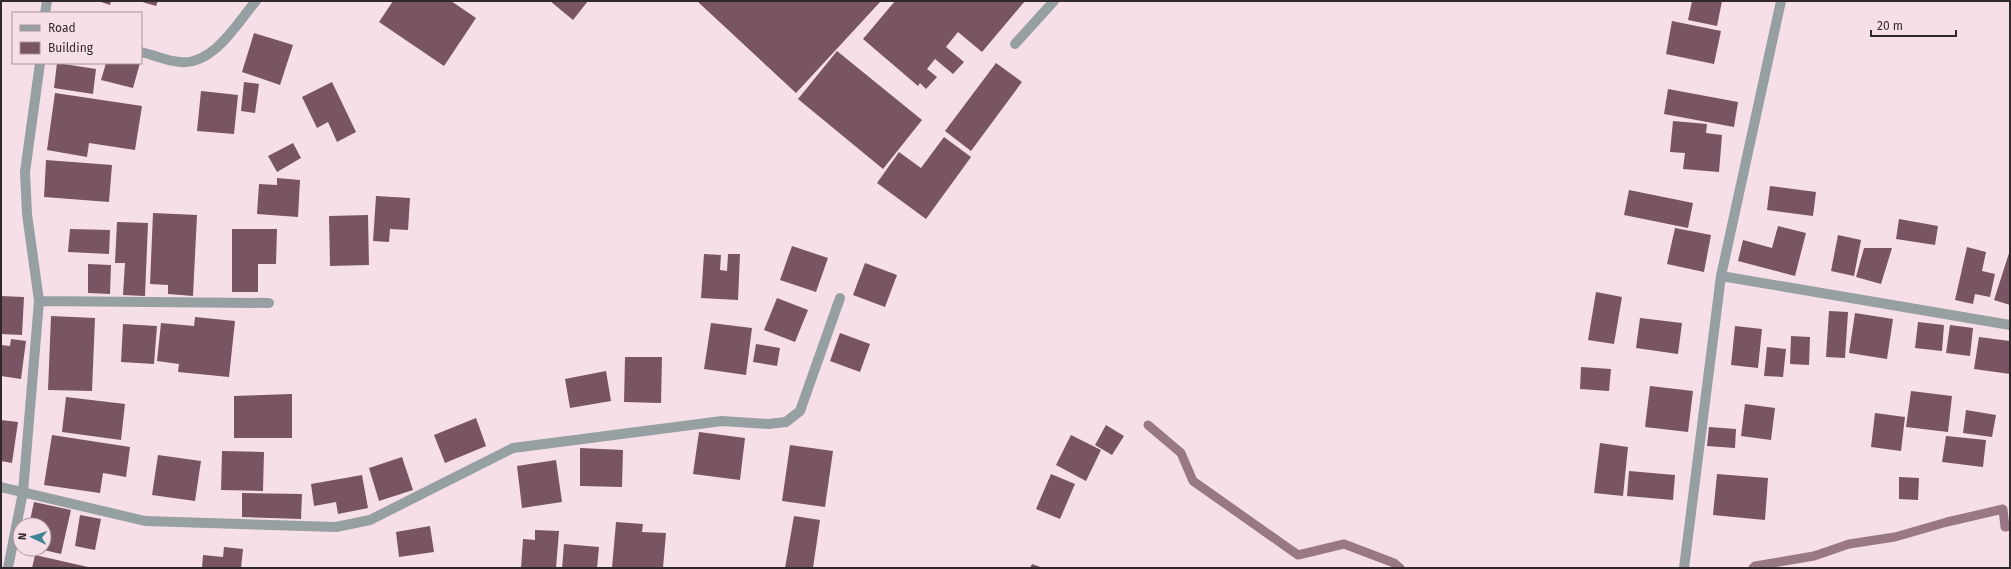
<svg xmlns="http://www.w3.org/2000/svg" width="2011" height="569" font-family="'Fira Sans',sans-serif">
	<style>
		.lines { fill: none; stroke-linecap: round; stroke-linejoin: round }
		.stream { stroke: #987885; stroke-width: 9 }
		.building { fill: #795463 }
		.minor { stroke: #96a0a3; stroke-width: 10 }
	</style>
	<rect width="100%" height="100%" fill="#f7dfe8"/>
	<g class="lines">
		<path class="stream" d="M1148,425L1181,453L1193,481L1298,555L1344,544L1394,563L1400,568
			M1753,568L1755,566L1814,556L1849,544L1895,537L1947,522L2003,509L2005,527L2010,526"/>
	</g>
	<path class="building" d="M98,1H111L110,5Z
		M139,1H158L156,6Z
		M393,1H451L476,18L444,66L379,22Z
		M550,1H588L573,20Z
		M697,1H881L796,93Z
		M895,1H1025L982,52L958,32L946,47L964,62L953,74L935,59L927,69L937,77L926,89L920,83L918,86L863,39Z
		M1692,1H1722L1717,26L1688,20Z
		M1672,21L1721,31L1714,64L1666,54Z
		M254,33L293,45L280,85L242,72Z
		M837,51L922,120L883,169L798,99Z
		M57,63L96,69L93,94L54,88Z
		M106,63H140L133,88L101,80Z
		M996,63L1022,82L971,151L945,131Z
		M244,82L259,84L255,113L241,111Z
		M332,82L356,132L337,142L328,122L317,128L302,97Z
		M1668,89L1738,102L1734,127L1664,114Z
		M201,91L238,95L234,134L197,131Z
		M55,93L142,106L135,150L89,143L87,157L47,150Z
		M1673,121L1707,124L1706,133L1722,135L1719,172L1683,169L1685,153L1670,152Z
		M944,137L971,157L926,219L877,183L899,152L921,168Z
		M293,143L301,158L277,172L268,156Z
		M46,160L112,165L109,202L44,197Z
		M277,178L300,180L298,217L257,214L259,184L277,185Z
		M1770,186L1816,192L1813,216L1767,210Z
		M1629,190L1693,203L1688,228L1624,215Z
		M376,196L410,198L408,230L390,229L389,242L373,241Z
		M153,213L197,215L193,296L168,294V285L150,284Z
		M368,215L369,265L330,266L329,216Z
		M1899,219L1938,226L1935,245L1896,239Z
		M117,222L148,223L145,296L123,295L125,263H115Z
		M1778,226L1806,233L1795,276L1738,261L1743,240L1772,248Z
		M1675,228L1711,235L1704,272L1667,264Z
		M70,229L110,230L109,254L68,252Z
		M232,229H277L276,264H258V292H232Z
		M1838,235L1861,240L1854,276L1831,271Z
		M792,246L828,258L816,292L780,280Z
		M1967,247L1986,252L1982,271L1995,274L1990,297L1975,294L1973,304L1955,300Z
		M1864,248H1892L1881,284L1856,277Z
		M2010,250V305L1994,300Z
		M704,254L721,255L720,270L727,271L728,254H740L738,300L701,298Z
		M865,263L897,275L885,307L853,295Z
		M88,264L111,265L110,294L88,293Z
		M1596,292L1622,297L1614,344L1588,340Z
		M1,296L24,297L22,335L1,334Z
		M777,298L808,310L795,342L764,330Z
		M1829,311L1848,312L1845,358L1826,357Z
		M1855,313L1893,319L1887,359L1849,353Z
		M51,316L95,318L92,391L48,390Z
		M195,317L235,321L229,377L178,372L179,364L157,361L161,323L194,326Z
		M1640,318L1682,323L1678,354L1636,348Z
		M1918,322L1944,325L1942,351L1915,348Z
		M711,323L752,328L746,375L704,369Z
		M123,324L157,326L154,364L121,362Z
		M1950,325L1973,328L1970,356L1946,353Z
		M1735,326L1762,329L1758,368L1731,365Z
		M840,333L870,344L860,372L830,361Z
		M1791,336L1810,337L1809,365L1790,364Z
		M1979,337L2010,341V374L1974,369Z
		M11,339L26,341L21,379L1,376V345L10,346Z
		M756,344L780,348L777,366L753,362Z
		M1767,347L1786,349L1783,377L1764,376Z
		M625,357H662L661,403L624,402Z
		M1581,367L1611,369L1609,391L1580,389Z
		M606,371L611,401L570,408L565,379Z
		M1650,386L1693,391L1688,432L1645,427Z
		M1911,391L1952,396L1948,432L1906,427Z
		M292,394V438H234V396Z
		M66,397L125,404L121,440L62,432Z
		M1745,404L1775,408L1771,440L1741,436Z
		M1966,410L1996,415L1992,437L1963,433Z
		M1875,413L1905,417L1901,451L1871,447Z
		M476,418L486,446L445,463L434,435Z
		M1,420L18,422L12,463L1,461Z
		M1106,425L1124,436L1112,455L1095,445Z
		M1709,427L1736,429L1735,448L1707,446Z
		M699,432L745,438L740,480L693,474Z
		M52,435L130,447L126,477L103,473L100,493L44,485Z
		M1071,435L1101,450L1086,481L1056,465Z
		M1946,436L1986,440L1983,467L1942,462Z
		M1600,443L1628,447L1623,496L1594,493Z
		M790,445L833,451L825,507L782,501Z
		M580,448L623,450L622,487L580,486Z
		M222,451L264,452L263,491L221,490Z
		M158,455L201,461L195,501L152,495Z
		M402,457L413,490L379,501L369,468Z
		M556,460L562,502L522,508L517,466Z
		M1629,471L1675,475L1673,500L1627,496Z
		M1051,474L1075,484L1060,519L1036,509Z
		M1717,474L1768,478L1765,520L1713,515Z
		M362,475L368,508L338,514L336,502L314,506L311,484Z
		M1899,477L1919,478L1918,500L1899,499Z
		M242,493L302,494L301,519L242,517Z
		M34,502L71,510L61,554L44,550V525H29Z
		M80,515L101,519L95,550L75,546Z
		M794,516L820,520L813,568H785Z
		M616,522L643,524L642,532L666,533L663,568H612Z
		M430,526L434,552L399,557L396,532Z
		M535,530L559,531L556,568H521L523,539L535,540Z
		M564,544L599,547L597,568H562Z
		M224,547L243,549L241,568H202L203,555L223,557Z
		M35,555L88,567V568H32Z
		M1032,564L1043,568H1030Z"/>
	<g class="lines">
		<path class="minor" d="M45,13L47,1
			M1015,44L1054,1
			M141,52C154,55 167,61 180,62C213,66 237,23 256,1
			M1721,276L2010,325
			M39,301L269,303
			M1,487L145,521L336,527L370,520L513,448L722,421L768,424L786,422L800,411L840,298
			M8,568L23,492L39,301L27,214L25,172L40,63
			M1684,568L1721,276L1781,1"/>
	</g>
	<rect width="2011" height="569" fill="none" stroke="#30282b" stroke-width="4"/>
	<rect x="12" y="12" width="130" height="52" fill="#f7dfe8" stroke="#a7969c"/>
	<rect x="20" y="25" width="20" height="6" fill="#96a0a3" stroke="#a7969c"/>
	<text x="48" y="32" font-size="12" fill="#30282b">Road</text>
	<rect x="20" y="42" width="20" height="12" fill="#795463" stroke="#a7969c"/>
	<text x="48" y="52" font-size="12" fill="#30282b">Building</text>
	<g transform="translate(32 537) rotate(274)"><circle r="19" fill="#f7dfe8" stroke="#a7969c"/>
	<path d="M0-3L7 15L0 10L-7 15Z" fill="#418494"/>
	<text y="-6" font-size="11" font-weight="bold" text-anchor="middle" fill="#30282b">N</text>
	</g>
	<path d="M1871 30v6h85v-6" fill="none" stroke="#30282b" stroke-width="2"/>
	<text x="1877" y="30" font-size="12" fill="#30282b" stroke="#f7dfe8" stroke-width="3" paint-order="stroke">20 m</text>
</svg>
